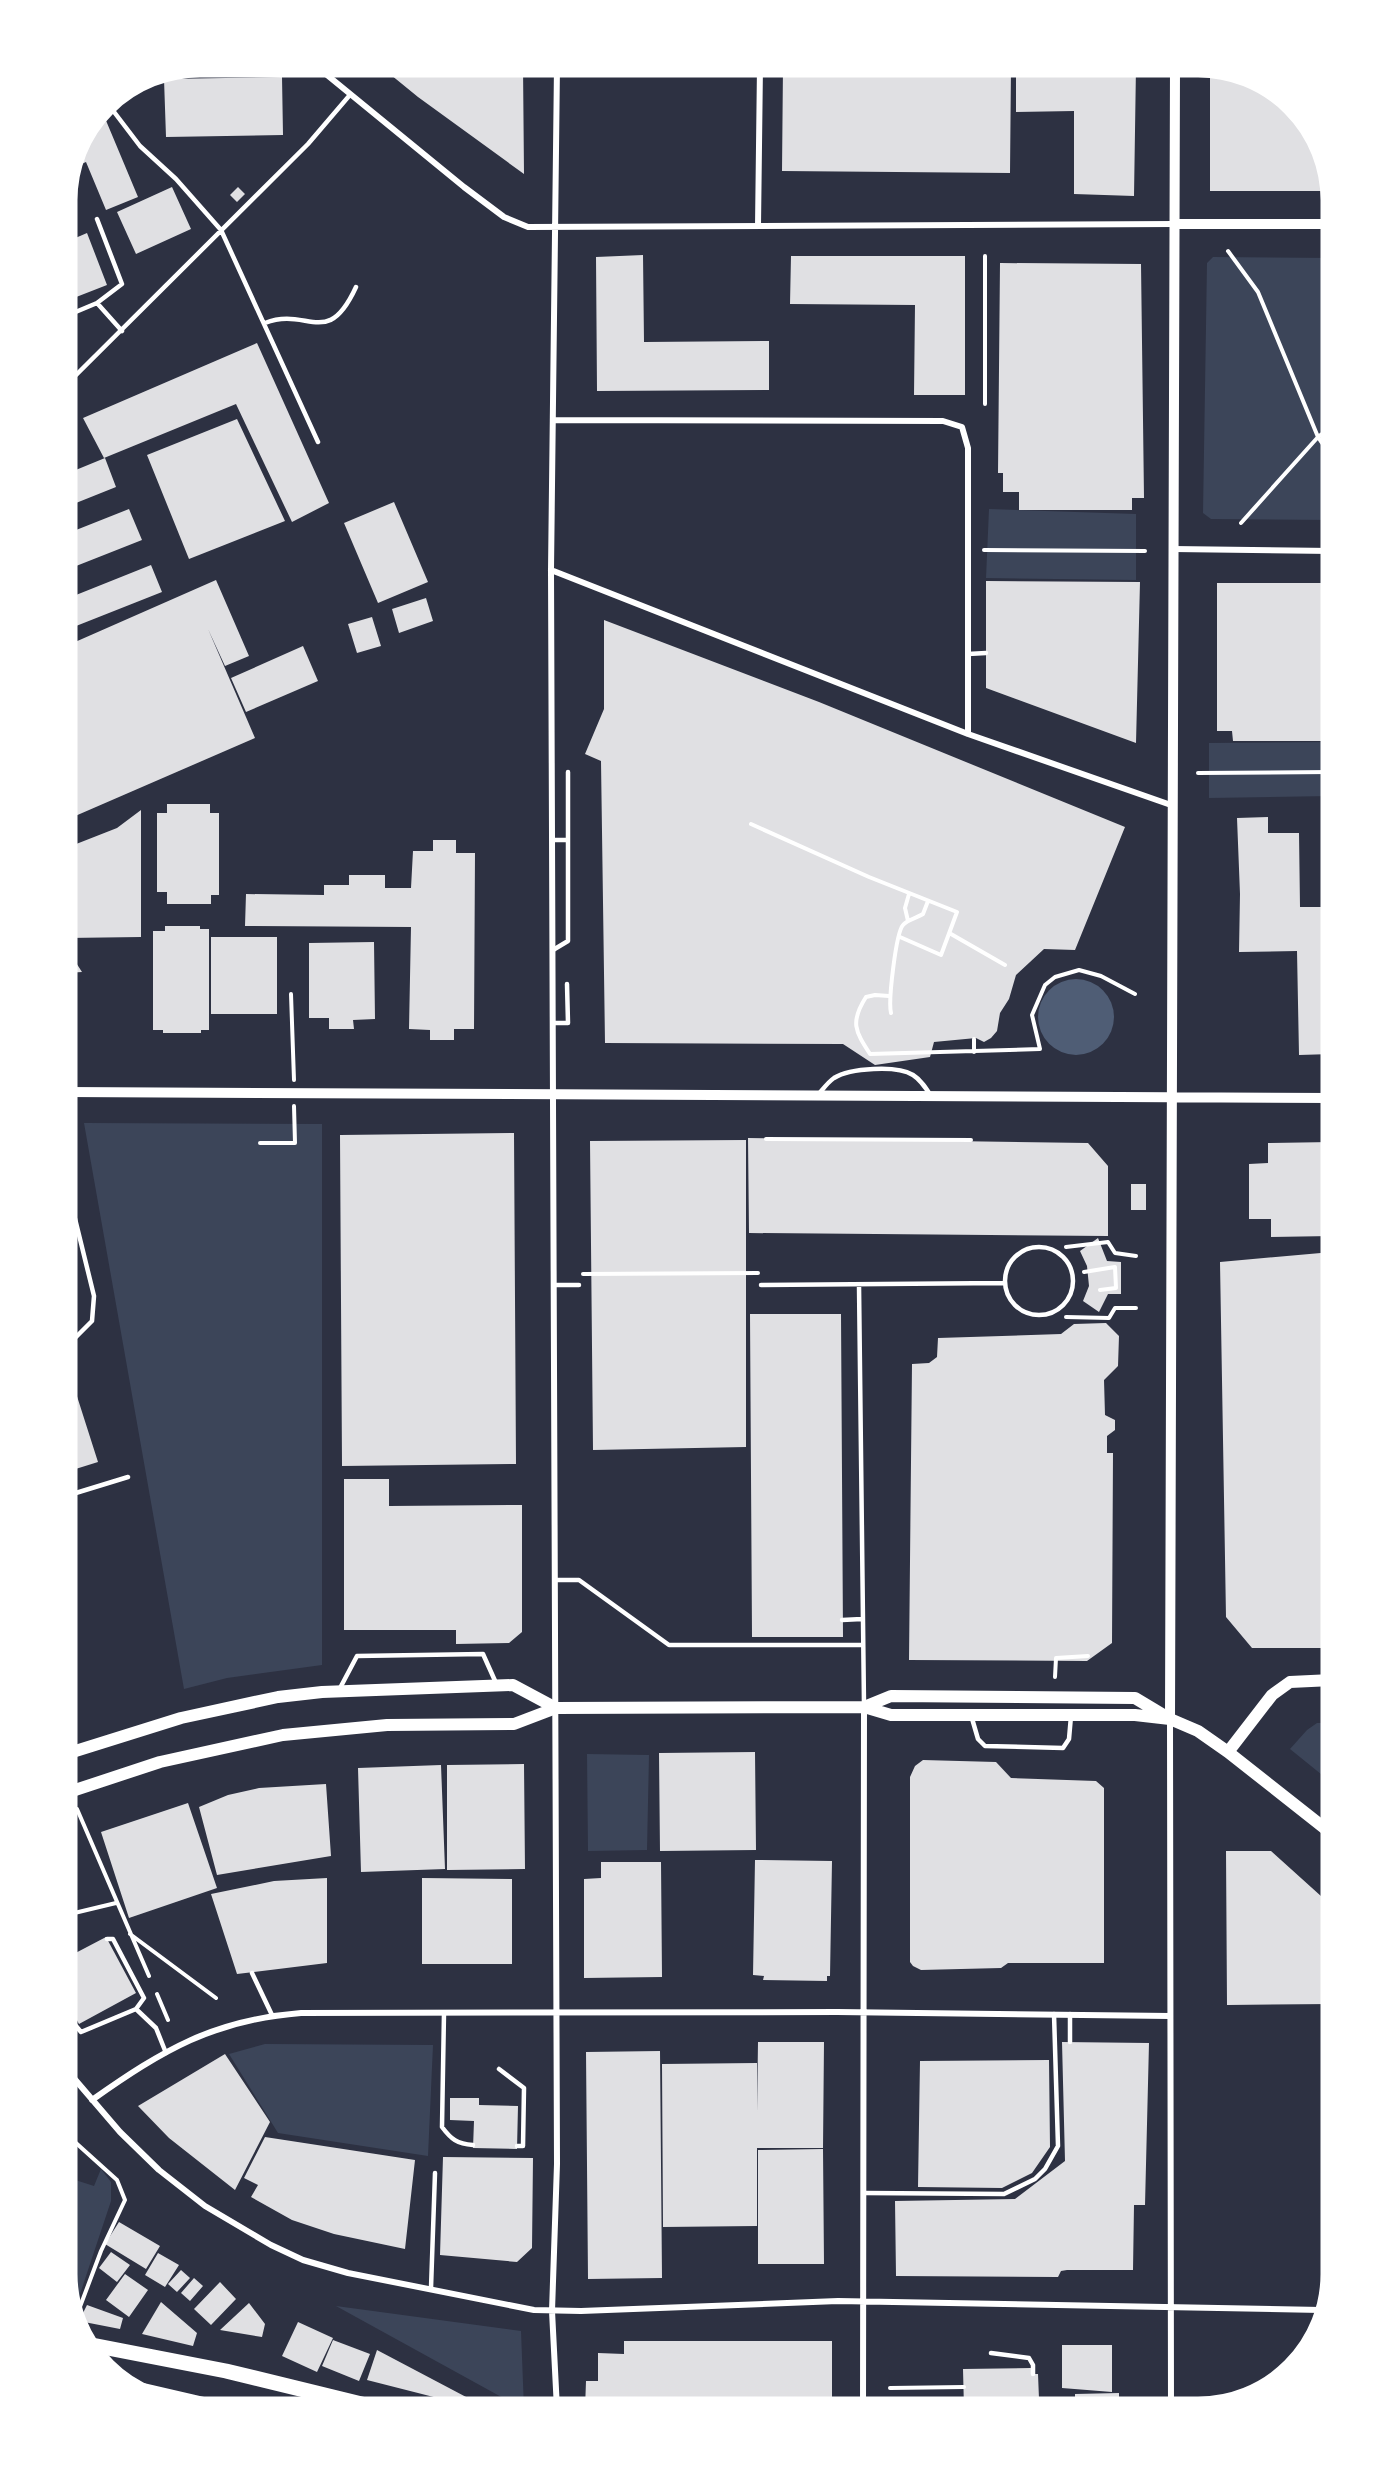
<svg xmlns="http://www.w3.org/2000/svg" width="1398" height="2475" font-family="Raleway,sans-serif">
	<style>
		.green { fill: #3c4559 }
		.water { fill: #4f5d75 }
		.building { fill: #e0e0e3 }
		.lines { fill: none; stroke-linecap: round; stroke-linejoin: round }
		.path { stroke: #fff; stroke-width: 4 }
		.service { stroke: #fff; stroke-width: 4.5 }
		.minor { stroke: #fff; stroke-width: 6 }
		.tertiary { stroke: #fff; stroke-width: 10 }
		.secondary { stroke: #fff; stroke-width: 12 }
		.primary { stroke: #fff; stroke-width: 15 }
		.rim { fill: none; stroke: #fff; stroke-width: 3 }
	</style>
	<rect width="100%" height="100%" fill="#2d3142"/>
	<path class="green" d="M1213,257L1332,258V520L1211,519L1203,513L1207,263Z
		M989,509L1136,514V580L986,578Z
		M1332,742V796L1209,798V743Z
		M84,1123L322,1124V1665L227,1678L184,1689Z
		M1317,1723H1332V1783L1290,1749L1307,1730Z
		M587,1754L649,1755L647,1850L588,1851Z
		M265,2044L433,2045L428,2156L278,2133L229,2054Z
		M101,2169L111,2182V2201L74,2312L66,2274V2177L94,2186Z
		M336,2306L521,2331L524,2409H523Z"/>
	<path class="water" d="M1038 1017a38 38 0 1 1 76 0a38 38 0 1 1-76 0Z"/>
	<path class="building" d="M380,66H523L524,174L418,97Z
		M783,66H1011L1010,173L782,171Z
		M1016,66H1136L1134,196L1074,194V111L1016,112Z
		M1210,68L1279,94L1322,149L1330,191H1210Z
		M282,77L283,135L166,137L164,79Z
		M102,111L138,197L106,210L86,162L72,168L76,149Z
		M172,187L191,229L136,254L117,212Z
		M238,187L245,194L237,202L230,195Z
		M87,233L107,285L66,301V242Z
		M643,255L644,342L769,341V390L597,391L596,257Z
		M791,256H965V395H914L915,305L790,304Z
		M1000,263L1141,264L1144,498H1132V510H1019V492H1003V473H998Z
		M257,343L329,503L292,522L236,404L104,458L83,418Z
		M237,419L285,521L189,559L147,455Z
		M105,458L116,487L66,507V474Z
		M394,502L428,582L378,603L344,523Z
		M129,509L142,540L66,570V534Z
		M151,565L162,592L66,630V599Z
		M216,580L249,656L225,666L208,629L255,738L66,820V646Z
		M986,581L1140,582L1136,743L986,688Z
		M1217,583H1332V741H1233L1232,731H1217Z
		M426,598L433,621L399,633L392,609Z
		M372,617L381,646L357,653L348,624Z
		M604,620L819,702L1125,827L1075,950L1044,949L1016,975L1009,999L1000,1013L997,1031L991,1038L984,1042L976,1038L934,1042L930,1057L875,1065L843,1044L605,1043L601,761L585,754L604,709Z
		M303,646L318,681L246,712L231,678Z
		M167,804H210V813H219V895H211V904H167V892H157V813H167Z
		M141,810V937L66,938V848L117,828Z
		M1268,817V833H1299L1300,907H1332V1054L1299,1055L1297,951L1239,952L1240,894L1237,818Z
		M433,840H456V853H475L474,1029H454V1040H430V1030L409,1029L411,927L245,926L246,894L324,895V885H349V875H385V888H411L413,851H433Z
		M165,926H200V929H209V1030H201V1033H163V1030H153V931H165Z
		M211,937H277V1014H211Z
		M374,942L375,1019L353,1020L354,1029H329V1018H309V943Z
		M66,946L71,955L82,972L66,973Z
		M514,1133L516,1464L342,1466L340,1135Z
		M748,1138L1088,1143L1108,1166V1236L749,1233Z
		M746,1140V1447L593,1450L590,1141Z
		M1332,1142V1236L1271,1237V1219H1249V1164L1268,1163V1143Z
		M1131,1184H1146V1210H1131Z
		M1098,1238L1107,1261L1121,1262V1294H1108L1099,1312L1083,1301L1089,1286L1087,1266L1080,1251Z
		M1332,1252V1648H1252L1226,1617L1220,1262Z
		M750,1314H841L843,1637H752Z
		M1106,1323L1119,1336L1118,1366L1104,1380L1105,1415L1115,1420V1430L1107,1436V1453H1113L1112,1643L1087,1661L909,1660L912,1364L929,1363L937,1357L938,1338L1061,1334L1074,1324Z
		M75,1390L98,1462L66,1472V1393Z
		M344,1479H389V1506L522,1505V1632L509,1643L456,1644V1630H344Z
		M755,1752L756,1850L660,1851L659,1753Z
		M923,1760L996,1762L1011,1778L1096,1781L1104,1788V1963H1008L1001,1968L921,1970L913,1966L910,1962V1777L915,1766Z
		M524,1764L525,1869L447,1870V1765Z
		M441,1765L445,1869L361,1872L358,1768Z
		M326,1784L331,1856L217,1875L199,1807L228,1795L259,1788Z
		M188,1803L217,1888L129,1918L101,1832Z
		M1226,1851H1271L1332,1906V2004L1227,2005Z
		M755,1860L832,1861L830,1976H827V1981L763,1980L764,1976L753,1975Z
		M601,1862H661L662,1977L584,1978V1879L601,1878Z
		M327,1878V1963L237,1974L211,1894L274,1881Z
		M422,1878L512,1879V1964H422Z
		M106,1937L136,1993L79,2024L66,2000V1958Z
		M758,2042H824L823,2148H757V2226L663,2227L662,2064L757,2063V2112Z
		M1062,2042L1149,2043L1145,2205H1134L1133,2270H1067L1061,2271L1058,2277L896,2276L895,2201L1015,2199L1065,2161Z
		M660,2051L662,2278L588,2279L586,2052Z
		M225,2054L270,2122L235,2190L169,2138L138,2106Z
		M1049,2060L1050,2147L1032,2173L1002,2188L918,2187L920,2061Z
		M450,2098H479V2105L518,2106L517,2149L473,2148L474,2121L450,2120Z
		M265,2137L415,2160L405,2249L334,2234L292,2220L251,2197L258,2185L244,2178Z
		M823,2149L824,2264H758V2150Z
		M443,2157L533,2158L532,2248L517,2262L440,2255Z
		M119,2222L160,2246L146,2269L105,2244Z
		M111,2252L130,2265L117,2282L99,2268Z
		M158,2253L179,2265L165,2287L145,2275Z
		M181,2270L190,2278L177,2292L168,2284Z
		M125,2274L148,2290L129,2317L106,2300Z
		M194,2278L203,2286L190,2301L181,2293Z
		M220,2282L236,2299L211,2325L194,2309Z
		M161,2302L197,2333L193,2346L142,2334Z
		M249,2303L265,2324L262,2337L220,2330Z
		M87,2305L123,2318L120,2329L79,2321Z
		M298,2322L333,2338L317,2372L282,2356Z
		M333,2340L370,2354L359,2381L322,2366Z
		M624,2341H832V2409H585L586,2381H598V2353L624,2354Z
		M1062,2345H1112V2392L1062,2388Z
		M377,2350L468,2398L465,2405L367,2380Z
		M1031,2368V2374H1038L1039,2399H1027V2409H964L963,2369Z
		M1119,2393V2409H1075V2394Z"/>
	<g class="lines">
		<path class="path" d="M1228,251L1258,292L1318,437L1332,457
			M985,404V256
			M1241,523L1318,437L1332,427
			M984,550L1145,551
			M1198,773L1332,772
			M751,824L869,877L957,912L941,955L900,937
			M908,921L905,908L909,894
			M951,934L1005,965
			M291,994L294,1080
			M889,996L875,995L866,997C850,1022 855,1031 870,1054L1040,1049L1032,1015L1045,985L1055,977L1079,970L1101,976L1135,994
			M891,1013C888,1001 896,933 903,925C908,919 917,918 923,914L928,901
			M974,1039V1052
			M766,1139L971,1140
			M260,1143H295L294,1106
			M1066,1247L1108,1242L1115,1253L1136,1256
			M1084,1272L1115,1267L1116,1288L1100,1290
			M583,1274L758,1273
			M1066,1317L1109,1318L1115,1308H1136
			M1055,1677L1056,1658L1088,1656
			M77,1809L149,1976
			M66,1915L116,1903
			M130,1934L216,1998
			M157,1994L168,2020
			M66,2134L117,2180L125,2200L101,2251L75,2320
			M890,2388L964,2387"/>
		<path class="service" d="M108,104L140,146L176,179L221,230L318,442
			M97,303L122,331
			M66,316L97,303L122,284L97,219
			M265,323C308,306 327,350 356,287
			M66,385L308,144L349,96
			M968,654L986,653
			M552,840H568V772
			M553,950L568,941V840
			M553,1023H568L567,984
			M818,1095C823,1089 828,1082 834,1078C850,1068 897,1065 913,1075C921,1080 926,1088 931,1096
			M1005 1281a34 34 0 1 1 68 0a34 34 0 1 1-68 0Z
			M554,1285H579
			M761,1285L1004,1283
			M859,1285L864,1705
			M66,1347L92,1321L94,1296L66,1182
			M66,1496L128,1477
			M555,1580H579L669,1645H862
			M842,1620L862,1619
			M339,1690L357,1656L483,1654L496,1683
			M971,1715L978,1739L985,1746L1063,1748L1069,1739L1071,1716
			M252,1973L272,2015
			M136,2009L156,2028L166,2053
			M444,2013L442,2127C451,2139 457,2144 473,2145
			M66,2014L81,2032L136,2009L144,1998L113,1939H107
			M1070,2014V2042
			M499,2069L524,2088L523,2146H517
			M864,2193L1004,2194L1035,2179L1045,2169L1058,2146L1054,2014
			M431,2288L435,2173
			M991,2353L1029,2358L1033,2365V2374
			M1033,2409V2399"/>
		<path class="minor" d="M316,66L464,187L504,217L528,227L1175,224
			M557,66L551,570L557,2164L552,2311L557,2409
			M758,226L760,66
			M553,420L943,421L962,427L968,448V734
			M1173,549L1332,551
			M551,570L968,734L1171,805
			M1170,1720L1171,2409
			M66,2069L120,2132L159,2170L205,2206L271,2245L303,2260L348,2273L534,2310L581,2311L838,2301L1321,2310
			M92,2100C163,2050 213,2020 301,2013L837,2012L1170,2016
			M863,2409L864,1708"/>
		<path class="tertiary" d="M1175,224H1332
			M66,1092L1332,1098
			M1170,1719L1175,66"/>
		<path class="secondary" d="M864,1707L891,1696L1135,1698L1170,1719L1198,1731L1228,1752L1332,1834
			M1228,1752L1272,1695L1290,1682L1332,1680
			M66,1754L181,1718L278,1697L322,1692L513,1685L556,1708
			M66,1793L160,1762L283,1735L387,1725L514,1724L556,1708L864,1707L891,1715H1135L1170,1719"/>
		<path class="primary" d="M92,2345L226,2371L382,2409
			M128,2387L223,2409"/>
	</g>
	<path d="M0 0H1398V2475H0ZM200 76H1198A124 124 0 0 1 1322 200V2274A124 124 0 0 1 1198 2398H200A124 124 0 0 1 76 2274V200A124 124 0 0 1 200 76Z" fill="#fff" fill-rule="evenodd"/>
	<path class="rim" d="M200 76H1198A124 124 0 0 1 1322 200V2274A124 124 0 0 1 1198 2398H200A124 124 0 0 1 76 2274V200A124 124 0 0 1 200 76Z"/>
</svg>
